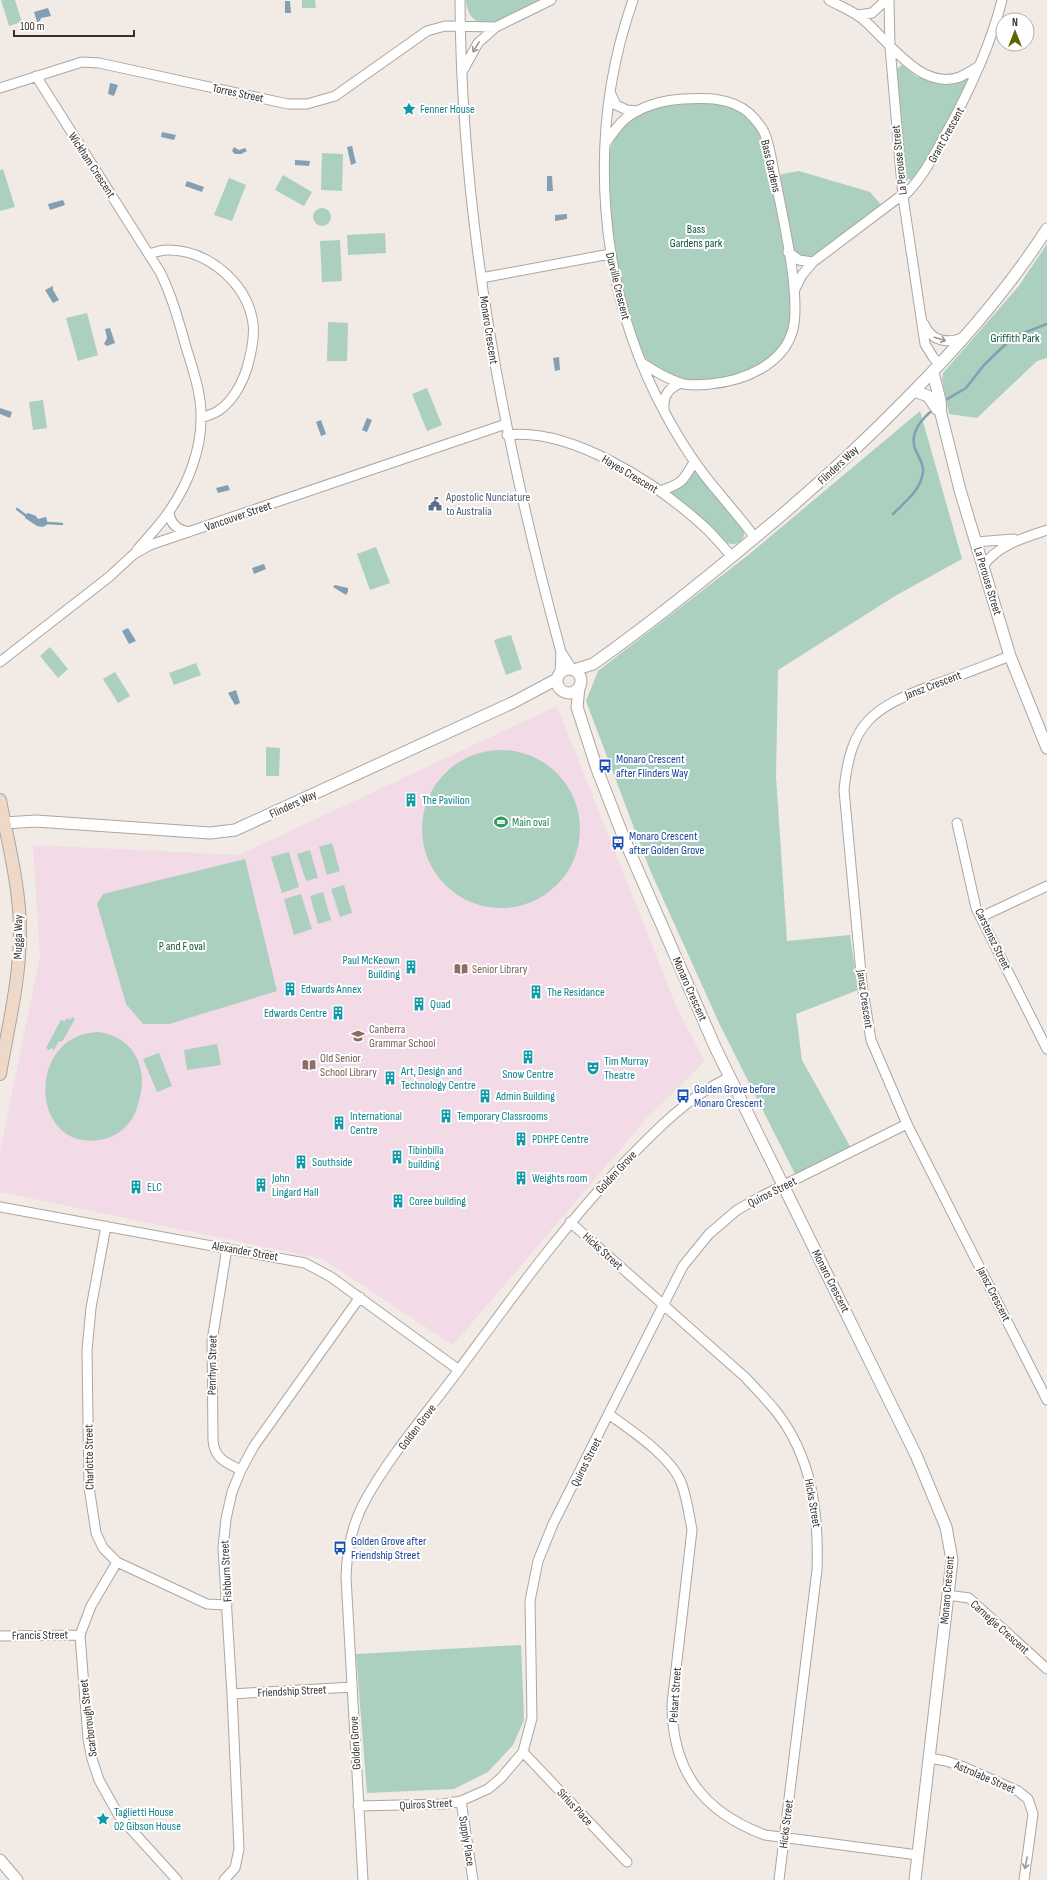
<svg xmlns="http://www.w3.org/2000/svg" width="1047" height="1880" font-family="'Sofia Sans Condensed',sans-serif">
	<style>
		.education { fill: #f2dae6 }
		.green { fill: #acd0bf }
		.water { fill: #829fb4 }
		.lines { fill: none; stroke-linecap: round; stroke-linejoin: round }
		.stream { stroke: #829fb4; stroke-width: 2.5 }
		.minor-casing { stroke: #aca6a1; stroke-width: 11 }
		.tertiary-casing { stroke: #aca6a1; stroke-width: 13 }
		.secondary-casing { stroke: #aca6a1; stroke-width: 14 }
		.minor { stroke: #fff; stroke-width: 9 }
		.tertiary { stroke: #fff; stroke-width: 11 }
		.secondary { stroke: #eed9c8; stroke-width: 12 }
		.oneway { stroke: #9a9898 }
		.labels { text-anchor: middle; stroke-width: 4; stroke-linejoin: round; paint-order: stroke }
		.street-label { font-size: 12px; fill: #353230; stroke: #fff }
		.culture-label { font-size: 12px; fill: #0d838f; stroke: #fff; text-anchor: start }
		.park-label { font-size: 12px; fill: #10523b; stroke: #fff }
		.service-label { font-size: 12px; fill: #4e5e75; stroke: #fff; text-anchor: start }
		.transit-label { font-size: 12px; fill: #164399; stroke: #fff; text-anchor: start }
		.leisure-label { font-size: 12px; fill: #27864d; stroke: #fff; text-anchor: start }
		.education-label { font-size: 12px; fill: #785e54; stroke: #fff; text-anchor: start }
	</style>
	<rect width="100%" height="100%" fill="#f1eae5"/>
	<path class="education" d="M557,706L678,1011L705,1061L646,1119L453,1345L323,1259L0,1192V1152L40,956L33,845L239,855Z"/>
	<path class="green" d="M1,0H15L22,22L9,26Z
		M302,0H315L316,8H302Z
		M466,0H543C521,10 470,46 466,0Z
		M902,65L916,76L931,81L969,77C962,97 926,170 911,180L906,178L897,69Z
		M693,102C714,103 734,104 750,121C756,127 760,135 763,144C771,169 774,197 779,223C784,255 792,289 791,322C790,328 787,338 783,344C766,369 732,379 703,381C682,382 661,376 647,360C621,329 601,190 610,151C611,145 614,138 618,133C634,109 666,105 693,102Z
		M322,153L343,154L342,191L321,190Z
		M3,169L15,207L0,211V170Z
		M799,171L870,192L882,206L813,258H801L792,250L777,175Z
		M283,175L312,192L304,206L275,190Z
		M229,178L246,185L232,221L214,215Z
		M313 217a9 9 0 1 1 18 0a9 9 0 1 1-18 0Z
		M385,233L386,253L348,255L347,235Z
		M340,240L342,281L322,282L320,241Z
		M1047,244V358L1037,361L977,418L949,414L942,379L943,373L1018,287Z
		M87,313L98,355L78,361L66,318Z
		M328,322L348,323L347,361H327Z
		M427,388L442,425L427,431L412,394Z
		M43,400L47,428L33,430L29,402Z
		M920,411L962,559L895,596L778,670L776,777L787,941L850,935L858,990L796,1014L802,1060L851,1148L795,1174L720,1025L650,870L586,701L598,671L747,556Z
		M695,469L744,529C746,540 737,547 727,543L671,494V492L685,484Z
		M376,547L390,583L370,590L357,554Z
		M511,635L522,669L506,675L494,640Z
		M50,647L68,669L58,678L40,656Z
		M196,663L201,675L174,685L169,673Z
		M115,672L130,696L118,703L103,679Z
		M266,747L280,748L279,776H266Z
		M422 829a79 79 0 1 1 158 0a79 79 0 1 1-158 0Z
		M332,843L340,871L327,875L319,847Z
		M310,850L318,878L306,881L297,854Z
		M289,852L299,887L282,893L271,857Z
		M245,859L277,991L169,1024H143L126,1004L97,904L103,894Z
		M344,885L352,913L340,917L331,889Z
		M323,892L331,920L318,924L310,896Z
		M301,894L312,929L294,935L284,899Z
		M72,1017L75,1019L62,1042L59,1041L54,1050L51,1048L49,1050L46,1048L61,1020L65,1021L67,1018L70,1020Z
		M99,1032C132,1037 148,1065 140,1097C138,1103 137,1111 133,1117C126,1130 113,1138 99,1140C29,1151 26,1033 99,1032Z
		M217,1044L221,1065L187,1070L184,1050Z
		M159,1053L172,1086L157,1092L143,1059Z
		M521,1645L524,1720L513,1745L488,1772L454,1789L367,1793L356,1654Z"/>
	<path class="water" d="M285,1H290L291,13H285Z
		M48,8L51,16L41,18L40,21L37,22L34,12Z
		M110,83L118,85L114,96L108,94Z
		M162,132L176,135L174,140L161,137Z
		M352,146L356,163L351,165L347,147Z
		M234,147L239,150L245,148L247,151L241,154H235L232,151Z
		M295,160L310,161L309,166L295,165Z
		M547,176H552L553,191H547Z
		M187,181L204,187L202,192L185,186Z
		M63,200L65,205L50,210L48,204Z
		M567,214V219L555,221V215Z
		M53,286V290L59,300L53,303L45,290Z
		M110,328L115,343L107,346L104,344L107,338L105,329Z
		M559,357L560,370L555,371L553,358Z
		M0,408L12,412L10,418L0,414Z
		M367,418L372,420L367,432L362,430Z
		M321,420L326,434L321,436L316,422Z
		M227,483L230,490L218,493L216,488L228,485Z
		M28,513L36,516L38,519L46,517L48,524L43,527L37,526L25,518V515Z
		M264,564L266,569L254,574L252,568Z
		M335,585L348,588V592L346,595L333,587Z
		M128,628L136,641L129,644L122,631Z
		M236,690L240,703L235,705L228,693Z"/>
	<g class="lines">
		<path class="stream" d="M944,401L966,388L984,365L1013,337L1047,324
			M17,509L25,515
			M893,514C905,502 921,490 923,472C924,464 919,458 916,451C908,435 921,419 934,409
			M48,523L62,524"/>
		<g class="minor-casing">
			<path id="minor" d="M460,0C461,222 503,439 561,652L560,673
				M633,0C586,134 597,288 665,413C680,441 698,469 719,493C731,508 744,522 755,538
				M829,0C841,7 856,12 866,22C890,43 922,91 960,77C966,74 973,70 979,66
				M889,0L890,47L903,197L925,344L933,357L940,365
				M857,15L872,13L886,0
				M462,72L478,43L496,27
				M36,76L160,272C172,296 179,322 186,347C193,370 202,395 201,419C201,450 188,484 170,510C161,524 148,537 137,550
				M0,88L82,62L99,63L288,104H307L335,96L427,31L445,26L496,27L551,0
				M610,92L616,105L627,110L638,111
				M605,144C611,136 616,127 624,120C638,107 663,100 683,99C705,98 731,97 749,113C754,118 761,126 764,132C771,147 772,167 776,182C783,219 801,295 793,329C784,365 743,381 710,384C700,385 690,386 680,383C666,378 654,371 642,363
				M788,252L799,260L813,262
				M150,254C155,252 162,250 168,250C208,250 247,283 253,323C255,338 251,354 247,368C242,384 232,402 218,411C213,414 207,416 201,418
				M481,278L610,254
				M794,291L802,275L813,262L898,198L903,197C921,180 932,159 944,137C968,94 990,48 1002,0
				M924,324C932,342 948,344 965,337
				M664,409C663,396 668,388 681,383
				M507,435C570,427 654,482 699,522C711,532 722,545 732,557
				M660,491C682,484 683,481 694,462
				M169,512C170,524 178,530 189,532
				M976,542L1014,539
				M983,566C998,545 1023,538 1047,530
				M561,652L572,669
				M1010,656C984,666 959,676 933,685C872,708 851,722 844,790L862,984L871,1040L907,1124L1047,1400
				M0,662L109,577L134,554L150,545L506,424
				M957,823L976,908L1047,1049
				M981,917L1047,886
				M0,1207L305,1263L331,1277L459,1370
				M570,1222L746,1378C756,1389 766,1399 775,1410C812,1456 819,1513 817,1570L779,1880
				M106,1226L91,1308L87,1350L89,1487L96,1533L103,1548L117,1562L207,1604L227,1605
				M227,1248L212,1341L213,1440C214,1458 226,1463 241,1470
				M610,1415C632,1431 670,1456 681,1482C687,1498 689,1514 692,1530L672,1704C672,1771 703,1812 765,1835L918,1855
				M117,1562L91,1606L80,1635L88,1739L92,1759L99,1780L119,1816L177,1880
				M948,1595L969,1598L1047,1669
				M0,1636L80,1635
				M232,1694L352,1687
				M523,1752L627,1862
				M929,1758L946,1761L964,1767L1018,1791L1028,1799L1033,1814L1024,1880
				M461,1801L473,1880
				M358,1806L443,1804L461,1801L488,1789L501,1778L523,1752L532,1718L530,1601L538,1561L553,1524L683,1266L709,1234L737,1210L762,1196L907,1124
				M224,1880L235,1868L239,1849L232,1694L223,1548L226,1519L232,1492L241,1470L254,1446L360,1297
				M363,1880L346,1577C347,1550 352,1523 366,1499C391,1454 427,1413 458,1371C511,1299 561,1229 623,1164C654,1132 688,1096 730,1077"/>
		</g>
		<g class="tertiary-casing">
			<path id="tertiary" d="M933,371C934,381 943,404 940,410L960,490L1010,656L1047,748
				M914,391L928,396L937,409L940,410
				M557 681a12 12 0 1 1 24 0a12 12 0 1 1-24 0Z
				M574,670L593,664C650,624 704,580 758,535C810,492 860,446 908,397C960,345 1007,291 1047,229
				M579,687L577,707L597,769L625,841L716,1049L916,1455L946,1527L952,1560L915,1880
				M4,823L36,821L210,833L235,830L514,702L557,679
				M0,1860L17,1880"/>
		</g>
		<g class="secondary-casing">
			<path id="secondary" d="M0,800C8,843 20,887 20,932C20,980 8,1027 0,1074"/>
		</g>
		<use href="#minor" class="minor"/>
		<use href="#tertiary" class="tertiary"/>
		<use href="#secondary" class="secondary"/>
	</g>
	<defs><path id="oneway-shaft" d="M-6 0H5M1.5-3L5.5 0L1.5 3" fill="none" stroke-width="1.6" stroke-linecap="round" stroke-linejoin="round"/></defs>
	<g class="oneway">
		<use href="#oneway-shaft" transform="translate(476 47) rotate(122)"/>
		<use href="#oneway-shaft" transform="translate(940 339) rotate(18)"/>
		<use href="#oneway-shaft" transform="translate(1026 1863) rotate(101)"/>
	</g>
	<defs>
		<g id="sight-bare" transform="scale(1.08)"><path d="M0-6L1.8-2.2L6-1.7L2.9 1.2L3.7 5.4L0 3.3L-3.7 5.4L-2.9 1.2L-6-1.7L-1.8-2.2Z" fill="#0f9aa8" stroke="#fff" stroke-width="2.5" paint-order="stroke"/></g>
		<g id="civic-bare" transform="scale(1.08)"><path d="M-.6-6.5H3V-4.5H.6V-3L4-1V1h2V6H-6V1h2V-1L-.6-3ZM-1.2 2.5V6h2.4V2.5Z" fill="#5c6f8a" stroke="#fff" stroke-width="2.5" paint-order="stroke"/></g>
		<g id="bus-bare" transform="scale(1.08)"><path d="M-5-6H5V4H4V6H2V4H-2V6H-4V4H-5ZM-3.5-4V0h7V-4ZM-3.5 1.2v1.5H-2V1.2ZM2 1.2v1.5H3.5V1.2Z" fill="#1a4fb4" stroke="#fff" stroke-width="2.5" paint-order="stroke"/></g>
		<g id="building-bare" transform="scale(1.08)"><path d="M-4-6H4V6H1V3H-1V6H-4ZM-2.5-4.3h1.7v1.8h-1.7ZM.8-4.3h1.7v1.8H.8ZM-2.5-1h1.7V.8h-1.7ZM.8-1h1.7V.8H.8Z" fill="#0f9aa8" stroke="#fff" stroke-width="2.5" paint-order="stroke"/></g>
		<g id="stadium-bare" transform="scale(1.08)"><path d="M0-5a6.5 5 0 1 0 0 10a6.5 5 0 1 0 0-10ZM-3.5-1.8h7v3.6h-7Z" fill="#2e9e5b" stroke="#fff" stroke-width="2.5" paint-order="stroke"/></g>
		<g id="library-bare" transform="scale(1.08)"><path d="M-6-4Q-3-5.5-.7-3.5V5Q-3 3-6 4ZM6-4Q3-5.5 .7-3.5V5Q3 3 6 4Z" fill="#8d6e63" stroke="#fff" stroke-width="2.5" paint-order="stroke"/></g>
		<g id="school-bare" transform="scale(1.08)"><path d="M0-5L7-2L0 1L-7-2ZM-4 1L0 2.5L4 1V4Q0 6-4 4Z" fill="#8d6e63" stroke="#fff" stroke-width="2.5" paint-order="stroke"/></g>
		<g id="theatre-bare" transform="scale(1.08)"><path d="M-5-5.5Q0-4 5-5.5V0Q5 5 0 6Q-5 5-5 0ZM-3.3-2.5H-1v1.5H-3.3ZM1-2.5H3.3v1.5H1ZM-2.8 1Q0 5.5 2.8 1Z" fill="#0f9aa8" stroke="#fff" stroke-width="2.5" paint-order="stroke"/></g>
	</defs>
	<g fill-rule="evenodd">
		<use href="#sight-bare" x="409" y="109"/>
		<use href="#civic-bare" x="435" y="504"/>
		<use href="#bus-bare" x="605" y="766"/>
		<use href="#building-bare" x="411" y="800"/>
		<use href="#stadium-bare" x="501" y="822"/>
		<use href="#bus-bare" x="618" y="843"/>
		<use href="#building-bare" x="411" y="967"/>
		<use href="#library-bare" x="461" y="969"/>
		<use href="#building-bare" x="290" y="989"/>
		<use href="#building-bare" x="536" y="992"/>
		<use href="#building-bare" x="419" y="1004"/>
		<use href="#building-bare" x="338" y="1013"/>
		<use href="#school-bare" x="358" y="1036"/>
		<use href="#building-bare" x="528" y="1057"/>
		<use href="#library-bare" x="309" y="1065"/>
		<use href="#theatre-bare" x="593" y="1068"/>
		<use href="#building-bare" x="390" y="1078"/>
		<use href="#building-bare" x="485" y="1096"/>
		<use href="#bus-bare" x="683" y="1096"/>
		<use href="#building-bare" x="446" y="1116"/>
		<use href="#building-bare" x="339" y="1123"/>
		<use href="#building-bare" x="521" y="1139"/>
		<use href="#building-bare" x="397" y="1157"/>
		<use href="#building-bare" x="301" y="1162"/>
		<use href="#building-bare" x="521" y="1178"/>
		<use href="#building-bare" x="261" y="1185"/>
		<use href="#building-bare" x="136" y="1187"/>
		<use href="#building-bare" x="398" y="1201"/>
		<use href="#bus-bare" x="340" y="1548"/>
		<use href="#sight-bare" x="103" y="1819"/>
	</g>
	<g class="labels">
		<g class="street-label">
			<text transform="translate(238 93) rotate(12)" y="4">Torres Street</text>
			<text transform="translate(946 135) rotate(-61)" y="4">Grant Crescent</text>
			<text transform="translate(899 160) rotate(-96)" y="4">La Perouse Street</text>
			<text transform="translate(92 165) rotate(57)" y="4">Wickham Crescent</text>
			<text transform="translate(771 166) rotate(77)" y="4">Bass Gardens</text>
			<text transform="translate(618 286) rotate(76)" y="4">Durville Crescent</text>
			<text transform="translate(489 330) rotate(81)" y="4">Monaro Crescent</text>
			<text transform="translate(838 465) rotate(-43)" y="4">Flinders Way</text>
			<text transform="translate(630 474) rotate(31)" y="4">Hayes Crescent</text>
			<text transform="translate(238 516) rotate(-19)" y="4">Vancouver Street</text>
			<text transform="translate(988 581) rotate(73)" y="4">La Perouse Street</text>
			<text transform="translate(933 685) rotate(-21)" y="4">Jansz Crescent</text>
			<text transform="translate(293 804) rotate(-25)" y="4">Flinders Way</text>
			<text transform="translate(18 937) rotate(-89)" y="4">Mugga Way</text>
			<text transform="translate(993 939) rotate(64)" y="4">Carstensz Street</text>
			<text transform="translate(690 989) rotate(66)" y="4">Monaro Crescent</text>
			<text transform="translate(865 999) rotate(82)" y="4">Jansz Crescent</text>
			<text transform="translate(616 1172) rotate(-47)" y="4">Golden Grove</text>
			<text transform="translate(772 1192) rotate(-27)" y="4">Quiros Street</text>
			<text transform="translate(245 1251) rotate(10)" y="4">Alexander Street</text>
			<text transform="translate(603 1251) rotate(42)" y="4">Hicks Street</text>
			<text transform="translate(831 1281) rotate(63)" y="4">Monaro Crescent</text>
			<text transform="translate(994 1294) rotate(63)" y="4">Jansz Crescent</text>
			<text transform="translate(212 1365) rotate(-89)" y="4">Penrhyn Street</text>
			<text transform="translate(417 1427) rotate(-53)" y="4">Golden Grove</text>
			<text transform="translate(89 1457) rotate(-91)" y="4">Charlotte Street</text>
			<text transform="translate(586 1462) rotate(-63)" y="4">Quiros Street</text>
			<text transform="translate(813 1503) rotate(80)" y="4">Hicks Street</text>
			<text transform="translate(226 1571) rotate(-93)" y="4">Fishburn Street</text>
			<text transform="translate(947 1590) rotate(-85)" y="4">Monaro Crescent</text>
			<text transform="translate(1000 1627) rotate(42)" y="4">Carnegie Crescent</text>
			<text transform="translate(40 1635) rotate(-1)" y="4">Francis Street</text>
			<text transform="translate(292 1691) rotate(-3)" y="4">Friendship Street</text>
			<text transform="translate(675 1695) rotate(-86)" y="4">Pelsart Street</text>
			<text transform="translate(88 1718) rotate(-97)" y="4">Scarborough Street</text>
			<text transform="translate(355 1743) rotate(-93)" y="4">Golden Grove</text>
			<text transform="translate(985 1777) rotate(23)" y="4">Astrolabe Street</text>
			<text transform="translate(426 1804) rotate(-3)" y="4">Quiros Street</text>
			<text transform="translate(575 1807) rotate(47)" y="4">Sirius Place</text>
			<text transform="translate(786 1824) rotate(-83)" y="4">Hicks Street</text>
			<text transform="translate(467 1841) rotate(81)" y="4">Supply Place</text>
		</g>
		<g class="culture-label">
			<text x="420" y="113">Fenner House</text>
			<text x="422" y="804">The Pavilion</text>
			<text x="400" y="964" text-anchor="end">Paul McKeown<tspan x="400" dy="14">Building</tspan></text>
			<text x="301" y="993">Edwards Annex</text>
			<text x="547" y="996">The Residance</text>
			<text x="430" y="1008">Quad</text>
			<text x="327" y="1017" text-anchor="end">Edwards Centre</text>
			<text x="604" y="1065">Tim Murray<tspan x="604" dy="14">Theatre</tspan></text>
			<text x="401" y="1075">Art, Design and<tspan x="401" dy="14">Technology Centre</tspan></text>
			<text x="528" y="1078" text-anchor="middle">Snow Centre</text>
			<text x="496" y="1100">Admin Building</text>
			<text x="350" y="1120">International<tspan x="350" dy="14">Centre</tspan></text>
			<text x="457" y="1120">Temporary Classrooms</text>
			<text x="532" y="1143">PDHPE Centre</text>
			<text x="408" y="1154">Tibinbilla<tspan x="408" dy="14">building</tspan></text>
			<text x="312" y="1166">Southside</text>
			<text x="272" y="1182">John<tspan x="272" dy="14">Lingard Hall</tspan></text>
			<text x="532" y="1182">Weights room</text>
			<text x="147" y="1191">ELC</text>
			<text x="409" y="1205">Coree building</text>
			<text x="114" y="1816">Taglietti House<tspan x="114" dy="14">02 Gibson House</tspan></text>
		</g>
		<g class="park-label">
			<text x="696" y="233">Bass<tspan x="696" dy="14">Gardens park</tspan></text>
			<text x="1015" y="342">Griffith Park</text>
			<text x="182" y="950">P and F oval</text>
		</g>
		<g class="service-label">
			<text x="446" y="501">Apostolic Nunciature<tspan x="446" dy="14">to Australia</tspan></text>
		</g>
		<g class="transit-label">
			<text x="616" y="763">Monaro Crescent<tspan x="616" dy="14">after Flinders Way</tspan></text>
			<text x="629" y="840">Monaro Crescent<tspan x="629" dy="14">after Golden Grove</tspan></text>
			<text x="694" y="1093">Golden Grove before<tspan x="694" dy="14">Monaro Crescent</tspan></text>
			<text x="351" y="1545">Golden Grove after<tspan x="351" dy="14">Friendship Street</tspan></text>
		</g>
		<g class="leisure-label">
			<text x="512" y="826">Main oval</text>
		</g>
		<g class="education-label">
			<text x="472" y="973">Senior Library</text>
			<text x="369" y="1033">Canberra<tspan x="369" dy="14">Grammar School</tspan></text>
			<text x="320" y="1062">Old Senior<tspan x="320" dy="14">School Library</tspan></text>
		</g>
	</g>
	<g transform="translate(1015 32)"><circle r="19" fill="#ffffff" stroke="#aeadac"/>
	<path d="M0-3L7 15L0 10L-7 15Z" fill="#5c6300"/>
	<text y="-6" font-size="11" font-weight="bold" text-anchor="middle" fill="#353230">N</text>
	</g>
	<path d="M14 30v6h120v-6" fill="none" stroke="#353230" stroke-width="2"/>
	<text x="20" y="30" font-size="12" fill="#353230" stroke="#ffffff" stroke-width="3" paint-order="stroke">100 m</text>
</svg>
